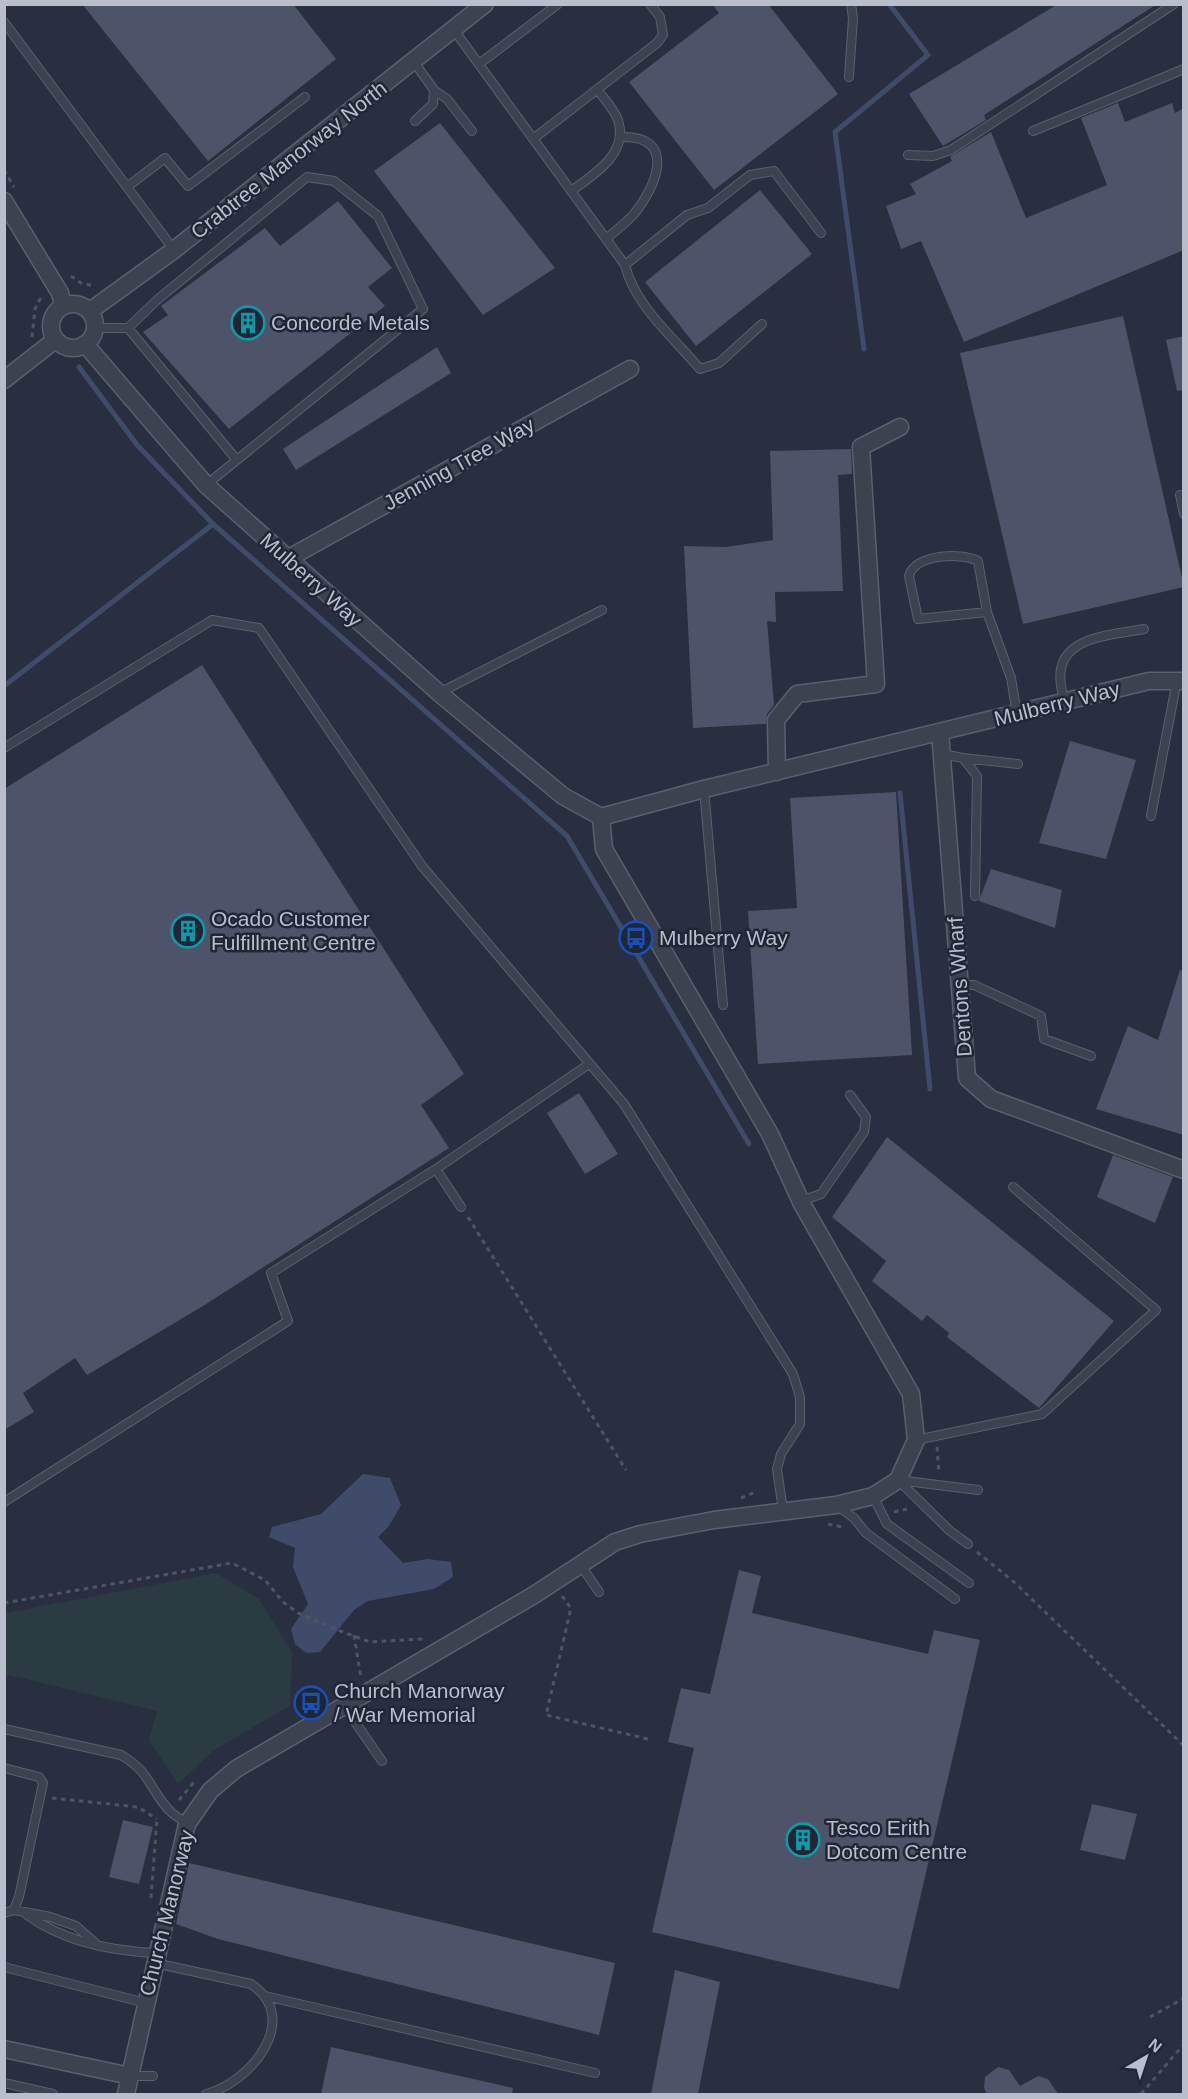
<svg xmlns="http://www.w3.org/2000/svg" width="1188" height="2099" font-family="Helvetica,sans-serif">
	<style>
		.green { fill: #2b3b42 }
		.water { fill: #404a69 }
		.lines { fill: none; stroke-linecap: round; stroke-linejoin: round }
		.stream { stroke: #404a69; stroke-width: 5 }
		.building { fill: #4d5368 }
		.lane-casing { stroke: #5b5f6e; stroke-width: 10 }
		.street-casing { stroke: #5b5f6e; stroke-width: 19 }
		.path { stroke: #49585f; stroke-width: 3; stroke-dasharray: 4.5 4.5; stroke-linecap: butt }
		.lane { stroke: #3d4251; stroke-width: 8 }
		.street { stroke: #3d4251; stroke-width: 16 }
		.labels { text-anchor: middle; stroke-width: 5; stroke-linejoin: round; paint-order: stroke }
		.street-label { font-size: 21px; fill: #babdcb; stroke: #212637 }
		.poi-label { font-size: 21px; fill: #babdcb; stroke: #212637; text-anchor: start }
	</style>
	<rect width="100%" height="100%" fill="#292f41"/>
	<path class="green" d="M216,1573L259,1599L292,1652L290,1706L214,1750L178,1784L149,1740L157,1711L5,1674V1613Z"/>
	<path class="water" d="M363,1474L390,1478L401,1505L389,1526L378,1537L403,1563L428,1559L451,1562L453,1577L434,1589L368,1601L354,1610L320,1652L306,1653L295,1644L291,1629L308,1604L293,1567L295,1548L269,1537L272,1527L321,1514Z"/>
	<g class="lines">
		<path class="stream" d="M864,349L835,132L928,55L889,4
			M79,367L138,446L213,524L567,836L749,1144
			M4,686L213,524
			M900,793L930,1089"/>
	</g>
	<path class="building" d="M82,4H293L336,59L208,161Z
		M712,4H768L838,94L714,190L629,82L719,13Z
		M1058,4H1157L984,115L986,120L943,146L909,94Z
		M1118,103L1125,122L1172,103L1175,113L1184,108V250L964,342L921,241L901,249L886,206L916,194L910,184L952,161L950,157L991,132L1026,218L1107,185L1081,118Z
		M440,123L555,268L483,315L374,171Z
		M760,190L812,254L696,346L645,282Z
		M338,201L392,268L368,287L385,306L229,429L143,332L168,315L161,306L265,228L280,246Z
		M1123,316L1184,587L1023,624L960,353Z
		M1184,336V390L1177,391L1166,340Z
		M437,347L451,373L296,470L283,449Z
		M851,449L852,474L838,475L843,591L775,592L776,622L767,621L774,705L767,714L766,724L693,728L684,546L726,547L773,540L770,451Z
		M202,665L464,1074L421,1105L449,1148L203,1306L87,1375L75,1358L23,1393L34,1412L4,1430V789Z
		M1070,741L1136,760L1106,859L1039,843Z
		M896,792L912,1055L758,1064L748,911L797,908L790,798Z
		M991,869L1062,890L1055,928L979,901Z
		M1180,970L1184,971V1135L1096,1109L1128,1026L1158,1040Z
		M579,1093L618,1154L585,1174L547,1113Z
		M887,1137L1114,1321L1039,1408L947,1337L949,1333L927,1315L922,1321L872,1281L886,1261L832,1217Z
		M1113,1155L1173,1177L1155,1223L1097,1197Z
		M739,1570L761,1576L752,1613L928,1654L934,1630L980,1640L899,1989L652,1932L694,1748L668,1742L681,1688L710,1694Z
		M1092,1804L1137,1814L1125,1860L1080,1850Z
		M123,1820L153,1827L139,1884L109,1877Z
		M189,1863L615,1963L599,2035L218,1939L176,1924Z
		M675,1970L720,1982L698,2094H651Z
		M331,2047L513,2088L512,2094H321Z
		M998,2067L1009,2070L1020,2086L1038,2076L1048,2079L1058,2094H987L984,2088L985,2077Z"/>
	<g class="lines">
		<g class="lane-casing">
			<path id="lane" d="M4,22L174,250
				M454,30L625,265L687,215L708,208L750,175L774,171L821,233
				M414,62L434,90L433,104L415,121
				M479,64L558,4
				M849,77L853,18L851,4
				M434,90L447,99L472,131
				M1033,131L1184,69
				M533,139L657,43L663,35L660,17L650,4
				M908,155L933,156L951,150L1174,4
				M127,187L165,158L188,186L305,97
				M571,191C595,174 629,153 618,120C614,109 604,99 597,89
				M606,239C615,231 626,223 634,214C657,186 677,136 622,137
				M625,265C635,306 673,337 700,369L719,363L762,324
				M95,328H128L157,300L307,177L334,181L378,216L423,309L206,485
				M128,328L236,459
				M1180,495L1184,514
				M987,612L918,619L909,576C915,554 961,552 978,561L987,612L1011,678L1017,714
				M439,693L602,610
				M1064,702C1062,690 1058,677 1062,665C1071,635 1119,634 1144,629
				M4,748L212,620L259,628L422,866L624,1104L793,1374L800,1397V1424L781,1454L777,1469L783,1510
				M942,754L963,758L977,776L975,896
				M963,758L1018,764
				M704,789L723,1005
				M1151,816L1177,680
				M960,985H974L1041,1016L1044,1039L1091,1056
				M801,1201L821,1194L864,1132L866,1117L850,1095
				M461,1207L436,1169L589,1064
				M916,1440L1042,1414L1156,1310L1013,1187
				M898,1480L950,1531L968,1544
				M898,1480L978,1490
				M873,1496L887,1524L969,1583
				M4,1502L288,1321L271,1273L436,1169
				M836,1505L854,1518L866,1533L955,1599
				M580,1564L599,1592
				M344,1706L382,1761
				M4,1729L121,1755C150,1772 148,1786 168,1809C173,1815 181,1819 187,1824
				M4,1768L39,1777L43,1783L19,1897L14,1910L4,1913
				M14,1910L50,1917L76,1926L95,1943
				M26,1914C62,1941 112,1951 156,1953
				M155,1963L251,1984C303,2019 250,2083 206,2094
				M4,1967L146,2003
				M265,1996L595,2073
				M130,2076H153
				M4,2083L53,2094"/>
		</g>
		<g class="street-casing">
			<path id="street" d="M4,201L60,293L63,305
				M51 326a22 22 0 1 1 44 0a22 22 0 1 1-44 0Z
				M90,311L174,250L485,4
				M85,344L206,485L439,693L563,796L601,817L704,789L1149,681H1184
				M4,380L55,340
				M287,559L630,369
				M940,732L967,1078L991,1099L1184,1170
				M777,772L776,720L797,694L876,684L861,447L900,427
				M4,2049L130,2076
				M126,2094L187,1824L210,1791L236,1769L534,1595L615,1542L640,1534L714,1520L836,1505L873,1496L898,1480L916,1440L911,1394L802,1204L770,1134L604,849L601,817"/>
		</g>
		<path class="path" d="M4,170L14,187
			M71,276L81,283L94,286
			M32,337L35,309L42,295
			M468,1217L626,1470
			M937,1447L939,1474
			M741,1498L753,1493
			M894,1512L907,1509
			M828,1524L842,1527
			M977,1552L1014,1582L1184,1746
			M562,1596L571,1608L546,1715L648,1739
			M4,1603L232,1563L265,1580L283,1602L298,1613L343,1632L370,1642L423,1639
			M354,1635L361,1678
			M52,1798L138,1807L157,1819
			M179,1800L194,1782
			M151,1898L157,1819
			M1150,2017L1184,1998
			M1141,2094L1184,2044"/>
		<use href="#lane" class="lane"/>
		<use href="#street" class="street"/>
	</g>
	<defs>
		<g id="building-ring" transform="scale(1.725)"><circle r="9.5" fill="#212637" stroke="#0f9aa8" stroke-width="1.5"/><path d="M-4-6H4V6H1V3H-1V6H-4ZM-2.5-4.3h1.7v1.8h-1.7ZM.8-4.3h1.7v1.8H.8ZM-2.5-1h1.7V.8h-1.7ZM.8-1h1.7V.8H.8Z" fill="#0f9aa8"/></g>
		<g id="bus-ring" transform="scale(1.725)"><circle r="9.5" fill="#212637" stroke="#1a4fb4" stroke-width="1.5"/><path d="M-5-6H5V4H4V6H2V4H-2V6H-4V4H-5ZM-3.5-4V0h7V-4ZM-3.5 1.2v1.5H-2V1.2ZM2 1.2v1.5H3.5V1.2Z" fill="#1a4fb4"/></g>
	</defs>
	<g fill-rule="evenodd">
		<use href="#building-ring" x="248" y="323"/>
		<use href="#building-ring" x="188" y="931"/>
		<use href="#bus-ring" x="636" y="938"/>
		<use href="#bus-ring" x="311" y="1703"/>
		<use href="#building-ring" x="803" y="1840"/>
	</g>
	<g class="labels">
		<g class="street-label">
			<text transform="translate(289 160) rotate(-38)" y="7">Crabtree Manorway North</text>
			<text transform="translate(459 464) rotate(-29)" y="7">Jenning Tree Way</text>
			<text transform="translate(311 580) rotate(42)" y="7">Mulberry Way</text>
			<text transform="translate(1057 704) rotate(-14)" y="7">Mulberry Way</text>
			<text transform="translate(960 987) rotate(-94)" y="7">Dentons Wharf</text>
			<text transform="translate(167 1913) rotate(-76)" y="7">Church Manorway</text>
		</g>
		<g class="poi-label">
			<text x="271" y="330">Concorde Metals</text>
			<text x="211" y="926">Ocado Customer<tspan x="211" dy="24">Fulfillment Centre</tspan></text>
			<text x="659" y="945">Mulberry Way</text>
			<text x="334" y="1698">Church Manorway<tspan x="334" dy="24">/ War Memorial</tspan></text>
			<text x="826" y="1835">Tesco Erith<tspan x="826" dy="24">Dotcom Centre</tspan></text>
		</g>
	</g>
	<rect width="1188" height="2099" fill="none" stroke="#babdcb" stroke-width="12"/>
	<g transform="translate(1146 2057) rotate(39)" stroke="#212637" stroke-width="4.5" paint-order="stroke">
	<path d="M0-4.5L10 22L0 15L-10 22Z" fill="#babdcb"/>
	<text y="-9" font-size="16" font-weight="bold" text-anchor="middle" fill="#babdcb">N</text>
	</g>
</svg>
